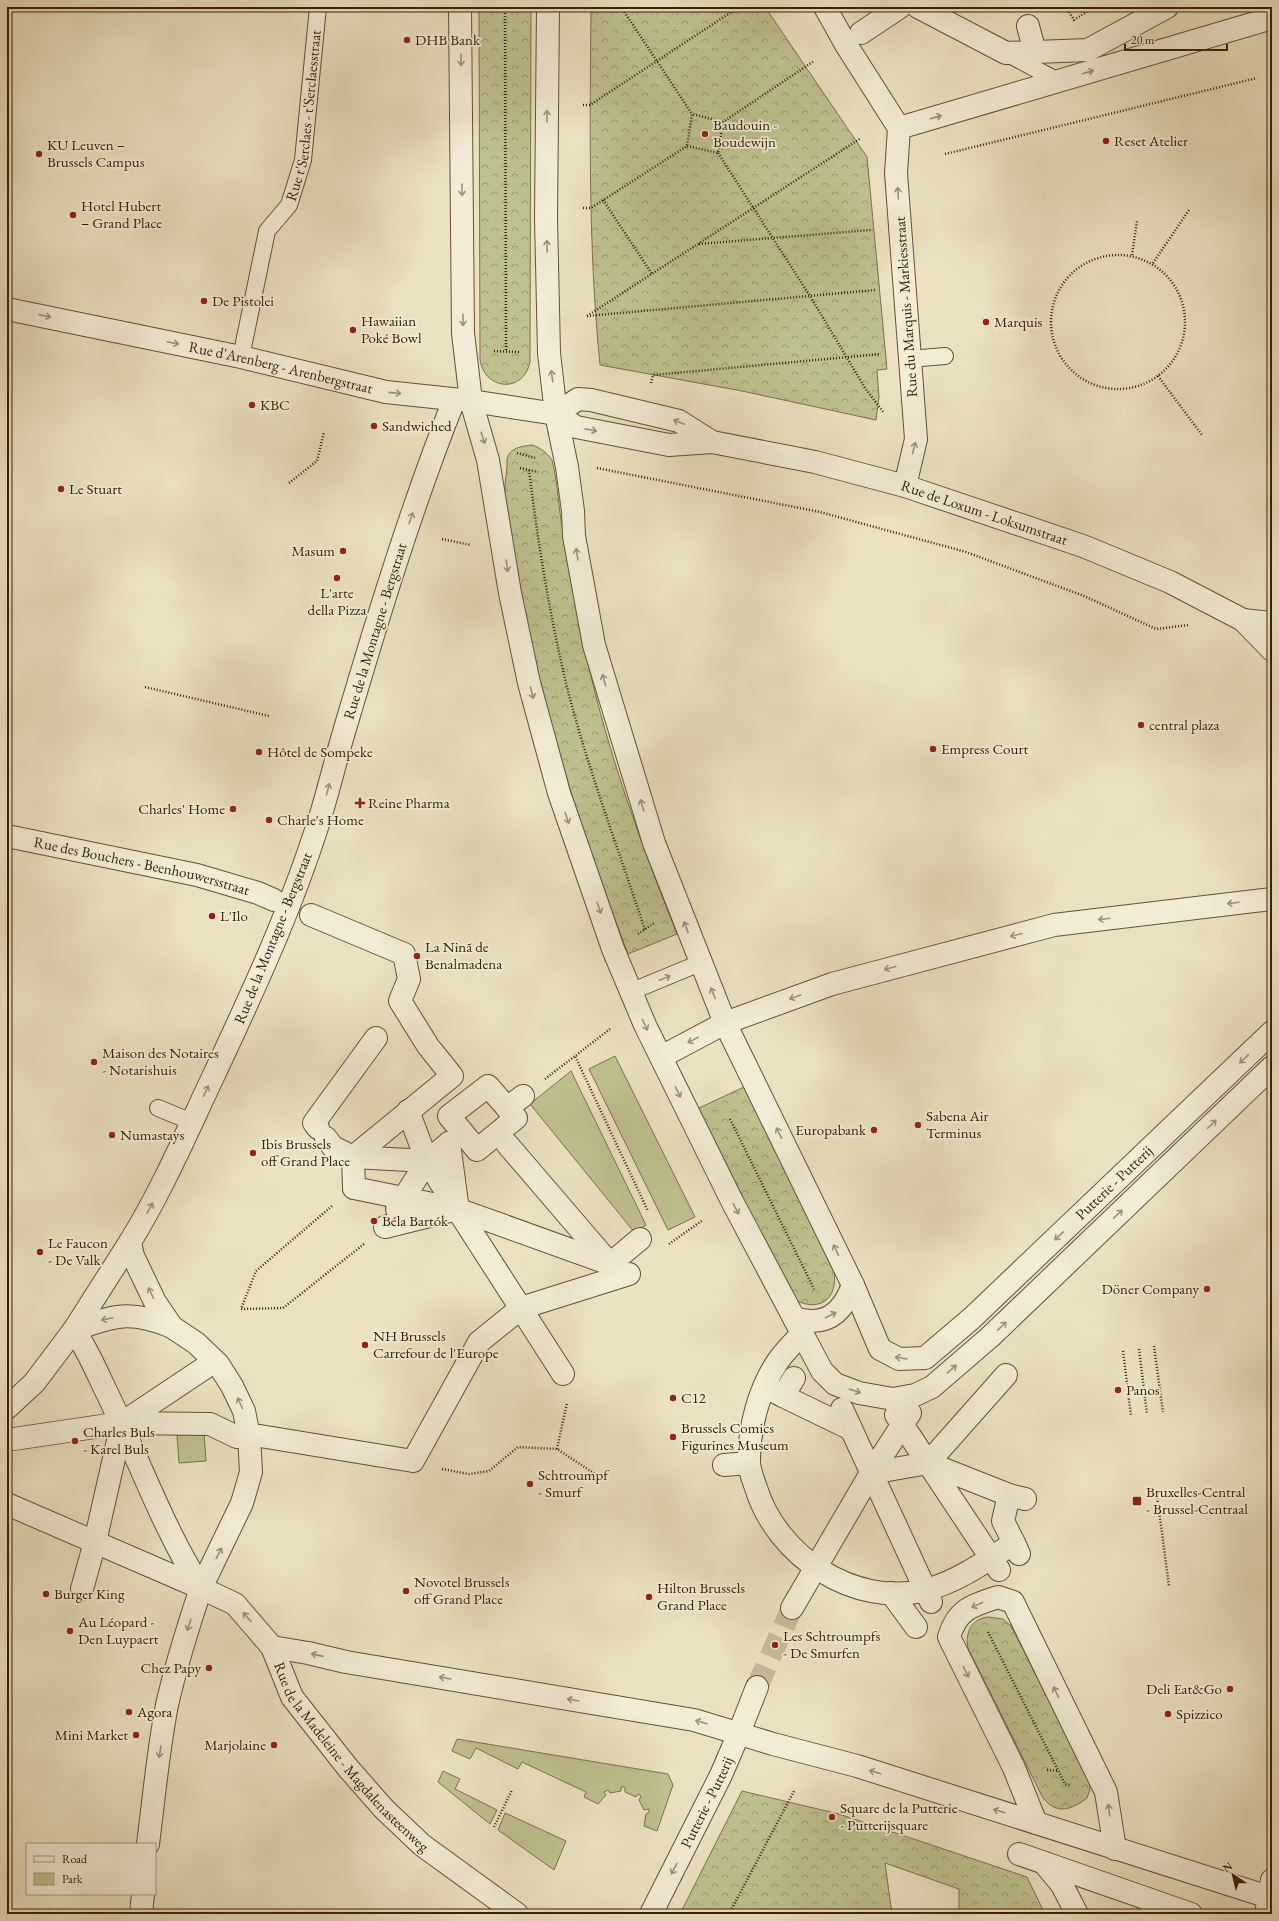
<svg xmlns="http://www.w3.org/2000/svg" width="1279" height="1921" font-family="'EB Garamond',serif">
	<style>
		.green { fill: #bec18e; stroke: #7c704a }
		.forest { fill: url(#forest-crowns); stroke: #7c704a }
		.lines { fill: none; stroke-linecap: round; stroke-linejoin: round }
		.pedestrian-tunnel { stroke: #c7ba9b; stroke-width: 22; stroke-dasharray: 22 11; stroke-linecap: butt }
		.service-casing { stroke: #665035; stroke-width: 18 }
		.pedestrian-casing { stroke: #665035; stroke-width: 24 }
		.minor-casing { stroke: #665035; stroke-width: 24 }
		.tertiary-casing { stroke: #665035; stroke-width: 24 }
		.path { stroke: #392007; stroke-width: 2.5; stroke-dasharray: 1 2; stroke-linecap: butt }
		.service { stroke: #f2ecd6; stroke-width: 16 }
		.pedestrian { stroke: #f2ecd6; stroke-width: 22 }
		.minor { stroke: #f2ecd6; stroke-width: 22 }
		.tertiary { stroke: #f2ecd6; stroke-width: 22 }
		.oneway { stroke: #9f9079 }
		.poi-dot { fill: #8f2418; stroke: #f2ecd6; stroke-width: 1.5 }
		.labels { text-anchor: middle; stroke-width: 3.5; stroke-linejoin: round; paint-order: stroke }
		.poi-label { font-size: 15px; fill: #392007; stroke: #f2ecd6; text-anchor: start }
		.street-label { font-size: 15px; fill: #392007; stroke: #f2ecd6 }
	</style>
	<defs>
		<pattern id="forest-crowns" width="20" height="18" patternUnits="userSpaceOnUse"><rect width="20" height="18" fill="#bec18e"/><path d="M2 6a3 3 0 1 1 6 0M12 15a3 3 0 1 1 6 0" fill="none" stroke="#9b9c72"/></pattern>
	</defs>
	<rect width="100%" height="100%" fill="#ebe1c0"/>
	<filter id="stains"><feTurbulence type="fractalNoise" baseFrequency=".005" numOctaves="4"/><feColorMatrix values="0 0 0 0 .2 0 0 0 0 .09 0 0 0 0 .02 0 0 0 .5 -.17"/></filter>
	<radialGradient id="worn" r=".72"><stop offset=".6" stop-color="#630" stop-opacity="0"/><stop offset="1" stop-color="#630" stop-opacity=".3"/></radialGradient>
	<path class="green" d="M615,1056L695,1217L668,1230L589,1069Z
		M571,1071L646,1225L635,1233L530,1104Z
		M204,1433L206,1461L179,1463L177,1435Z
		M457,1739L668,1774L673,1785L657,1831L644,1826L646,1814L649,1812V1809L644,1810L639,1800L641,1796L638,1794L636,1797L625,1792V1787H621V1791L610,1793L608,1790L604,1792L606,1795L598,1804L584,1797L586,1792L522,1762L518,1769L476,1748L470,1759L452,1751Z
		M443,1771L460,1779L455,1789L497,1810L490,1824L438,1782Z
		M505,1813L566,1841L554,1870L498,1830Z"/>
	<path class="forest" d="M479,7H531L530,362C524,393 485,391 480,360Z
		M591,7H765L867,157L887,369L877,370L879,397L876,420L742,391L600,365C588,246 590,127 591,7Z
		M532,445C541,448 546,452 552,460C557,479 558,500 561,520C567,559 574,598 582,636C603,739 638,837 677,934L628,954C584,840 546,724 523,603C516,568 507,528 505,492C504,481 508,470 507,459C509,448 522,446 532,445Z
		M744,1087L833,1267C840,1295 823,1314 795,1300L697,1109Z
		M988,1617L1003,1619L1011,1626L1070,1742L1090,1777V1789L1087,1798C1071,1810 1057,1815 1043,1798L968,1648C965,1633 971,1619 988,1617Z
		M742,1791L839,1814L1027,1877L1045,1914H959V1889L885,1863L892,1914H680Z"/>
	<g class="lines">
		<path class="pedestrian-tunnel" d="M757,1687L792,1608"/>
		<g class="service-casing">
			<g id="service">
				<path d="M1006,53L1058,81"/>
				<path id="s1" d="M241,357L267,231L289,205L303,160L318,7"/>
				<path d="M909,359L945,356"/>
				<path d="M630,992L700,963"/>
				<path d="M158,1108L192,1122"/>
			</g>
		</g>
		<g class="pedestrian-casing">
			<g id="pedestrian">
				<path d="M825,7L845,43L899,128"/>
				<path d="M918,7L1006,53L1088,50L1167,7"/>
				<path d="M1028,26L1035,52"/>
				<path d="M861,33L900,7"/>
				<path id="s2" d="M7,836L197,875L258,893L274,900"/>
				<path d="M311,915L404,954L409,979L400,1001L428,1046"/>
				<path d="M488,1086L516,1118L477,1150L449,1116Z"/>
				<path d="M507,1108L523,1096"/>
				<path d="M408,1111L427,1161L457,1209"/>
				<path d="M318,1128L314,1123L376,1038"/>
				<path d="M326,1138L333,1147L353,1157L427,1161"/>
				<path d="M449,1143L457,1203"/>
				<path d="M507,1144L609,1263"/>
				<path d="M354,1188L457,1209L610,1264L640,1239"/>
				<path d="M354,1188L353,1157L452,1076L432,1051"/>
				<path d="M397,1209L427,1161L449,1143"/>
				<path d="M385,1227L457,1209L563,1374"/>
				<path d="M74,1330C88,1350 97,1373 108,1395C138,1458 164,1530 201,1588"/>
				<path d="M74,1330C114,1315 131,1310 172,1327"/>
				<path d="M802,1334C794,1342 785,1351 778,1361C759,1389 749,1427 749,1461C749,1470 753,1479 756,1488C777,1556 854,1608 926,1590C959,1581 986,1561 1014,1543L1019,1554"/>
				<path d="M771,1390L783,1396L794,1378"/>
				<path d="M783,1396L851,1429"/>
				<path d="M7,1408L34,1383L74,1330L130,1242"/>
				<path d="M842,1409L931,1602"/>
				<path d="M896,1415L999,1570"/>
				<path d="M7,1440L122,1423L210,1424L237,1437L260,1436L413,1461L479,1342L521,1308L629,1274"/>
				<path d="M928,1463L1006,1375"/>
				<path d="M724,1465L749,1463"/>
				<path d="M871,1473L928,1463L1009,1495L1025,1499"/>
				<path d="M1009,1495L1003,1521L1014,1543"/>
				<path d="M7,1504L201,1588"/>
				<path d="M82,1589L95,1542L122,1423L206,1367"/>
				<path d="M891,1593L916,1627"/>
				<path d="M792,1608L871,1473L910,1413"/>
				<path id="s3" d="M272,1647L292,1697L348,1768L384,1809L422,1845L517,1914"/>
				<path d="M739,1733L757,1687"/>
				<path d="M148,1844C154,1798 158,1751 167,1705C176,1665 188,1627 201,1588"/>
				<path d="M1019,1854L1191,1914"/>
				<path d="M1044,1863L1062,1885L1077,1914"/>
				<path d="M141,1914L143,1894"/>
			</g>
		</g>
		<g class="minor-casing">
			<g id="minor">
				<path d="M454,400C411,508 377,620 344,732C335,762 328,793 318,824C290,912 251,996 212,1079C186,1134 162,1190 130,1242L133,1256L155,1302L172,1327L196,1343L218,1364L232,1386L244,1411L249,1436L251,1472L242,1503L201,1588L235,1604L272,1647L308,1653L346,1662L694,1720L773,1744L857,1766L1272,1898"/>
				<path d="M471,401L488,460L510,593L529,683L559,793L613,949L645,1025L733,1203L822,1371L835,1384L859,1393L893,1399L915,1395L932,1387L990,1337L1272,1067"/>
				<path id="s4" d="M556,414L567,467L573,511L574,536L594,645L654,843L725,1023L853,1285L880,1349L899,1359L925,1358L972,1318L1272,1032"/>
				<path d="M905,486L916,439L896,173L899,128L1272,18"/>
				<path d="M661,1057L725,1023L832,984L1054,925L1272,899"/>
				<path d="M794,1318C824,1327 842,1315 853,1285"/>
				<path d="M1036,1823L1014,1768L949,1637C957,1609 973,1605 998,1597L1013,1602L1106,1792L1115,1849"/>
				<path id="s5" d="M651,1914L721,1775L739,1733"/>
			</g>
		</g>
		<g class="tertiary-casing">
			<g id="tertiary">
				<path d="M460,7L463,333L471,401"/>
				<path d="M548,7L546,218L549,353L556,414"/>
				<path id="s6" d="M7,309L241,357L386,392L471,401L556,414L576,427L669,445L712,442L815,462L905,486L1083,546L1170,582L1243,620L1272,650"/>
				<path d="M556,414L578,399L591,400L679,421L712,442"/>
				<path d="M1243,620L1272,623"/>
				<path d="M1266,1914L1272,1880"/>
			</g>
		</g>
		<path class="path" d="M505,7L506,352
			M621,7L692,114
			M1066,7L1074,20L1094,7
			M583,105H590L739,7
			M687,146L718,153L723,122
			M718,153L810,296L865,388L884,413
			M945,154L1257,78
			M603,200L652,274
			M583,208H591L687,146L692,114L723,122L814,61
			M699,244L871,230
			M1051 322a67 67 0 1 1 134 0a67 67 0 1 1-134 0Z
			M1132,255L1137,221
			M1153,263L1189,210
			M587,316L861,138
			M587,316L875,290
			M494,351L519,352
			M1158,376L1202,435
			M651,383L653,375L881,354
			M517,453L535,458
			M520,468L538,472
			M597,468L820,512L966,552L1084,596L1156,629L1189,625
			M529,470C538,544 550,618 568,691C589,772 619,851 645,930
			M289,483L317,461L324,432
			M442,539L471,545
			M145,687L269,716
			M638,934L654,923
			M610,1029L575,1056L648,1211
			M545,1079L575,1056
			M730,1119L814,1289
			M332,1206L256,1271L241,1309L283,1308L364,1244
			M669,1244L703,1220
			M1154,1346L1163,1412
			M1139,1349L1147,1414
			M1123,1351L1131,1416
			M557,1449L567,1403
			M442,1469L469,1474L489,1471L518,1447L557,1449L595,1474
			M1157,1495L1169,1586
			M988,1632L1065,1784L1070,1785
			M1047,1770L1059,1771
			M494,1827L512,1790
			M729,1914L794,1791"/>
		<use href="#service" class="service"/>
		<use href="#pedestrian" class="pedestrian"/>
		<use href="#minor" class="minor"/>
		<use href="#tertiary" class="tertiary"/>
	</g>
	<defs><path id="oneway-shaft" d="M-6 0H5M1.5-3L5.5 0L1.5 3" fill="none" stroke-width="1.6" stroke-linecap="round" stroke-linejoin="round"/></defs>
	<g class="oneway">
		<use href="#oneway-shaft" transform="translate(461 60) rotate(90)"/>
		<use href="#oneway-shaft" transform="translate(1088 72) rotate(-16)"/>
		<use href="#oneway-shaft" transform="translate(547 116) rotate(-90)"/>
		<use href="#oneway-shaft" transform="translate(936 117) rotate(-16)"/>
		<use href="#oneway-shaft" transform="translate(462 190) rotate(90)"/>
		<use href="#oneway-shaft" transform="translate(898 193) rotate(-94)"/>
		<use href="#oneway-shaft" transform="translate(547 246) rotate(-91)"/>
		<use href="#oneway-shaft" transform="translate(45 316) rotate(12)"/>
		<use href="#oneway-shaft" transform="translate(463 320) rotate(90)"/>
		<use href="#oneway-shaft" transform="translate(173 343) rotate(12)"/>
		<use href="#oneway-shaft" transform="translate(552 376) rotate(-97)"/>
		<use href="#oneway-shaft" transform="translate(395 393) rotate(6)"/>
		<use href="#oneway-shaft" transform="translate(679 422) rotate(-158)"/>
		<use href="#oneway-shaft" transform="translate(591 430) rotate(11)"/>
		<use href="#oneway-shaft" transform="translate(483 438) rotate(72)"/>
		<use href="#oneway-shaft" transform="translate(914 448) rotate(-76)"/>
		<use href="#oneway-shaft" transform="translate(411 518) rotate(-71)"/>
		<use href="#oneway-shaft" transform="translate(577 554) rotate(-99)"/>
		<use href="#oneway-shaft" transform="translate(507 566) rotate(82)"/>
		<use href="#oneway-shaft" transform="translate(604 680) rotate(-106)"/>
		<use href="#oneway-shaft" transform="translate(532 693) rotate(75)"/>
		<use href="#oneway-shaft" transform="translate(328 789) rotate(-75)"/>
		<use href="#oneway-shaft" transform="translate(642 805) rotate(-107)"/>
		<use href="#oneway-shaft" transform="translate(567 818) rotate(71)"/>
		<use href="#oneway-shaft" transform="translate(1233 903) rotate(173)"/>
		<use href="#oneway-shaft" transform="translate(599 908) rotate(71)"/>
		<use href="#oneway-shaft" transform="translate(1104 919) rotate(173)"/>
		<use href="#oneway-shaft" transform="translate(686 927) rotate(-111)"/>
		<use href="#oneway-shaft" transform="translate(1016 935) rotate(165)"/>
		<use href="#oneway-shaft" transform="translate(890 968) rotate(165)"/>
		<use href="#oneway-shaft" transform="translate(665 978) rotate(-22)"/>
		<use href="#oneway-shaft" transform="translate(713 993) rotate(-112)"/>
		<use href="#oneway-shaft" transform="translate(795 997) rotate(160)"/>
		<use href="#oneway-shaft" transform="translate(645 1025) rotate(65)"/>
		<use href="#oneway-shaft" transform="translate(693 1040) rotate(152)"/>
		<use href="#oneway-shaft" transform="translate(1244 1059) rotate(136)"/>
		<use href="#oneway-shaft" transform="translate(206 1091) rotate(-65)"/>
		<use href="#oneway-shaft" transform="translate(678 1092) rotate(64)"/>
		<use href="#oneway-shaft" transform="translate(1212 1124) rotate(-44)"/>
		<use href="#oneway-shaft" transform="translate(779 1133) rotate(-116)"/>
		<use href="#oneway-shaft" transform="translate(150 1208) rotate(-60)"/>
		<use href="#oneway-shaft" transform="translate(736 1209) rotate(62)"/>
		<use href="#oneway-shaft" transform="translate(1118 1214) rotate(-44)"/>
		<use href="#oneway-shaft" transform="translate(1059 1236) rotate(137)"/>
		<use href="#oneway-shaft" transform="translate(836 1250) rotate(-116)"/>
		<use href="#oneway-shaft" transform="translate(151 1293) rotate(-115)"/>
		<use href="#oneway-shaft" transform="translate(831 1315) rotate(-27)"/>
		<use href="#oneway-shaft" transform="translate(107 1319) rotate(168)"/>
		<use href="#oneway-shaft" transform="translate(1002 1326) rotate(-44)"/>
		<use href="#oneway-shaft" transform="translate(901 1358) rotate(-172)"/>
		<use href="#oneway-shaft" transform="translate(952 1369) rotate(-41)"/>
		<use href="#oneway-shaft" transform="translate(855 1391) rotate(19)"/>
		<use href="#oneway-shaft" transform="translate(240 1403) rotate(-114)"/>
		<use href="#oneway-shaft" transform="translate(219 1553) rotate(-63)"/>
		<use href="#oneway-shaft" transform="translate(977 1605) rotate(155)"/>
		<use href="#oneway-shaft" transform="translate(247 1617) rotate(-131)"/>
		<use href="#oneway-shaft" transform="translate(189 1625) rotate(108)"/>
		<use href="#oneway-shaft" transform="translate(317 1655) rotate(-167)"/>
		<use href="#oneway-shaft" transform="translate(966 1672) rotate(63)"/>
		<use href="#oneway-shaft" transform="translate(445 1678) rotate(-170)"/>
		<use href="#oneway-shaft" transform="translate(1056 1692) rotate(-116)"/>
		<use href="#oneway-shaft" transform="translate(573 1700) rotate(-170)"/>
		<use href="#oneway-shaft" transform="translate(701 1722) rotate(-163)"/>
		<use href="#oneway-shaft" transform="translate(160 1752) rotate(99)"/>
		<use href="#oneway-shaft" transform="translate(875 1772) rotate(-163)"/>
		<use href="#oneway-shaft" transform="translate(1109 1810) rotate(-98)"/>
		<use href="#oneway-shaft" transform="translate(999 1811) rotate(-163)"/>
		<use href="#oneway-shaft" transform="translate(674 1869) rotate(117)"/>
	</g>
	<g class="poi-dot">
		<circle cx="407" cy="40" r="4"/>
		<circle cx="705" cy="134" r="4"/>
		<circle cx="1106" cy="141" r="4"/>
		<circle cx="39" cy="154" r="4"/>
		<circle cx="73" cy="215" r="4"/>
		<circle cx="204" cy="301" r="4"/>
		<circle cx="986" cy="322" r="4"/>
		<circle cx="353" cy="330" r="4"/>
		<circle cx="252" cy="405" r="4"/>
		<circle cx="374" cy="426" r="4"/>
		<circle cx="61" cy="489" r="4"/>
		<circle cx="343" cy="551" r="4"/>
		<circle cx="337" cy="578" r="4"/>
		<circle cx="1141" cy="725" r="4"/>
		<circle cx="933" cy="749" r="4"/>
		<circle cx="259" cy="752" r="4"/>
		<path d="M358 797h4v4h4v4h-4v4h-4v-4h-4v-4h4z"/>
		<circle cx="233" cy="809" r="4"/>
		<circle cx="269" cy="820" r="4"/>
		<circle cx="212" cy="916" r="4"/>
		<circle cx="417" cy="956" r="4"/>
		<circle cx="94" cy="1062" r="4"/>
		<circle cx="918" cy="1125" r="4"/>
		<circle cx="874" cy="1130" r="4"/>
		<circle cx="112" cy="1135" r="4"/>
		<circle cx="253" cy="1153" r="4"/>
		<circle cx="374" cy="1221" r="4"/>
		<circle cx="40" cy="1252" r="4"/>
		<circle cx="1207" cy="1289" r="4"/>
		<circle cx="365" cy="1345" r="4"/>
		<circle cx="1118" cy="1390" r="4"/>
		<circle cx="673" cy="1398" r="4"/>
		<circle cx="673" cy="1437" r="4"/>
		<circle cx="75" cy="1441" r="4"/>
		<circle cx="530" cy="1484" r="4"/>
		<rect x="1132" y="1496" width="10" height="10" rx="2"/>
		<circle cx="406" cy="1591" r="4"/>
		<circle cx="46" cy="1594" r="4"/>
		<circle cx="649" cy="1597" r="4"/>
		<circle cx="70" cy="1631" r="4"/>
		<circle cx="775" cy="1645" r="4"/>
		<circle cx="209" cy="1668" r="4"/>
		<circle cx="1230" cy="1689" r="4"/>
		<circle cx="129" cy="1712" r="4"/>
		<circle cx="1168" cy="1714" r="4"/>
		<circle cx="136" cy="1735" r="4"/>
		<circle cx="274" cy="1745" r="4"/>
		<circle cx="832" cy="1817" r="4"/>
	</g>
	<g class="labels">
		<g class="poi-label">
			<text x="415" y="45">DHB Bank</text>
			<text x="713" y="130">Baudouin -<tspan x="713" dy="17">Boudewijn</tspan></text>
			<text x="1114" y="146">Reset Atelier</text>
			<text x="47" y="150">KU Leuven –<tspan x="47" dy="17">Brussels Campus</tspan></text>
			<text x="81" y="211">Hotel Hubert<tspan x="81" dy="17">– Grand Place</tspan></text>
			<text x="212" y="306">De Pistolei</text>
			<text x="361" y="326">Hawaiian<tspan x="361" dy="17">Poké Bowl</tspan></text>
			<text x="994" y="327">Marquis</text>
			<text x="260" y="410">KBC</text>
			<text x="382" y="431">Sandwiched</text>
			<text x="69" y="494">Le Stuart</text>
			<text x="335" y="556" text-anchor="end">Masum</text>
			<text x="337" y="598" text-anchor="middle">L'arte<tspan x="337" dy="17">della Pizza</tspan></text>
			<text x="1149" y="730">central plaza</text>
			<text x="941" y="754">Empress Court</text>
			<text x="267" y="757">Hôtel de Sompeke</text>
			<text x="368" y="808">Reine Pharma</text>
			<text x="225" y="814" text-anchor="end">Charles' Home</text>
			<text x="277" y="825">Charle's Home</text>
			<text x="220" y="921">L'Ilo</text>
			<text x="425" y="952">La Ninã de<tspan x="425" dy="17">Benalmadena</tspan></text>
			<text x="102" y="1058">Maison des Notaires<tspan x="102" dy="17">- Notarishuis</tspan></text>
			<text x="926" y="1121">Sabena Air<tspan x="926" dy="17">Terminus</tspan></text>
			<text x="866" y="1135" text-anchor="end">Europabank</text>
			<text x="120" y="1140">Numastays</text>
			<text x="261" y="1149">Ibis Brussels<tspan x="261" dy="17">off Grand Place</tspan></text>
			<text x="382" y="1226">Béla Bartók</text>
			<text x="48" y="1248">Le Faucon<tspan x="48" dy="17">- De Valk</tspan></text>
			<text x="1199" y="1294" text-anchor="end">Döner Company</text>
			<text x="373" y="1341">NH Brussels<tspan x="373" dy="17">Carrefour de l'Europe</tspan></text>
			<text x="1126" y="1395">Panos</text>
			<text x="681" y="1403">C12</text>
			<text x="681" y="1433">Brussels Comics<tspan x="681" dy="17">Figurines Museum</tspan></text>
			<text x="83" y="1437">Charles Buls<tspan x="83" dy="17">- Karel Buls</tspan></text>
			<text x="538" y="1480">Schtroumpf<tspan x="538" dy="17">- Smurf</tspan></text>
			<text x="1146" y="1497">Bruxelles-Central<tspan x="1146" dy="17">- Brussel-Centraal</tspan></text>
			<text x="414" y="1587">Novotel Brussels<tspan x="414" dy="17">off Grand Place</tspan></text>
			<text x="657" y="1593">Hilton Brussels<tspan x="657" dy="17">Grand Place</tspan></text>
			<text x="54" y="1599">Burger King</text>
			<text x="78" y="1627">Au Léopard -<tspan x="78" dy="17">Den Luypaert</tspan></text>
			<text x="783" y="1641">Les Schtroumpfs<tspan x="783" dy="17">- De Smurfen</tspan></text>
			<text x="201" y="1673" text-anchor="end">Chez Papy</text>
			<text x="1222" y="1694" text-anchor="end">Deli Eat&amp;Go</text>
			<text x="137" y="1717">Agora</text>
			<text x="1176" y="1719">Spizzico</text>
			<text x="128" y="1740" text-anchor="end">Mini Market</text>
			<text x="266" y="1750" text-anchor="end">Marjolaine</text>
			<text x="840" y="1813">Square de la Putterie<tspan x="840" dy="17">- Putterijsquare</tspan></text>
		</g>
		<g class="street-label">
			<text dy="5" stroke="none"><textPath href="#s1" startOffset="254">Rue t'Serclaes - t'Serclaesstraat</textPath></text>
			<text transform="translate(906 307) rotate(-94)" y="5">Rue du Marquis - Markiesstraat</text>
			<text dy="5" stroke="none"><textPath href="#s6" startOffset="280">Rue d'Arenberg - Arenbergstraat</textPath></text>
			<text dy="5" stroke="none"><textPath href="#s6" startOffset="1003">Rue de Loxum - Loksumstraat</textPath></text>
			<text transform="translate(375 631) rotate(-73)" y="5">Rue de la Montagne - Bergstraat</text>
			<text dy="5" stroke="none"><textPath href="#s2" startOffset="138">Rue des Bouchers - Beenhouwersstraat</textPath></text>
			<text transform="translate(273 938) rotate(-68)" y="5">Rue de la Montagne - Bergstraat</text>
			<text dy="5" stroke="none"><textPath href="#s4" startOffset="1301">Putterie - Putterij</textPath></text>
			<text dy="5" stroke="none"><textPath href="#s3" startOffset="137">Rue de la Madeleine - Magdalenasteenweg</textPath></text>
			<text dy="5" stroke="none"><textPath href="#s5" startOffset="125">Putterie - Putterij</textPath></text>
		</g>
	</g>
	<rect width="1279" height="1921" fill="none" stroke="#ebe1c0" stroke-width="24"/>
	<rect x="8" y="8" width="1263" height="1905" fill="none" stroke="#392007" stroke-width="2"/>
	<rect x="12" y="12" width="1255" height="1897" fill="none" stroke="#392007"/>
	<rect x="26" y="1843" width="130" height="52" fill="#f2ecd6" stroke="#a89a83"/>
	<rect x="34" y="1856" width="20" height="6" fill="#f2ecd6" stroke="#a89a83"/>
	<text x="62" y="1863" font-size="12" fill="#392007">Road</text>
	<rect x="34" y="1873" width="20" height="12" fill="#bec18e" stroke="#a89a83"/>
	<text x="62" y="1883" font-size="12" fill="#392007">Park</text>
	<g transform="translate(1233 1875) rotate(325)" stroke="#f2ecd6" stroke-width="3" paint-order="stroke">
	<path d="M0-3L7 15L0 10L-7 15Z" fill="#392007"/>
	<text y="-6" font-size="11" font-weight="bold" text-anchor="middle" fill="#392007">N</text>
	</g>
	<path d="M1125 44v6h102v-6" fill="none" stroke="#392007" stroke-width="2"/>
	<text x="1131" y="44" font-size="12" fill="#392007" stroke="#f2ecd6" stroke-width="3" paint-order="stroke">20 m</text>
	<rect width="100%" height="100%" filter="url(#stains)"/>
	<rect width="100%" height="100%" fill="url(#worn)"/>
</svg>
